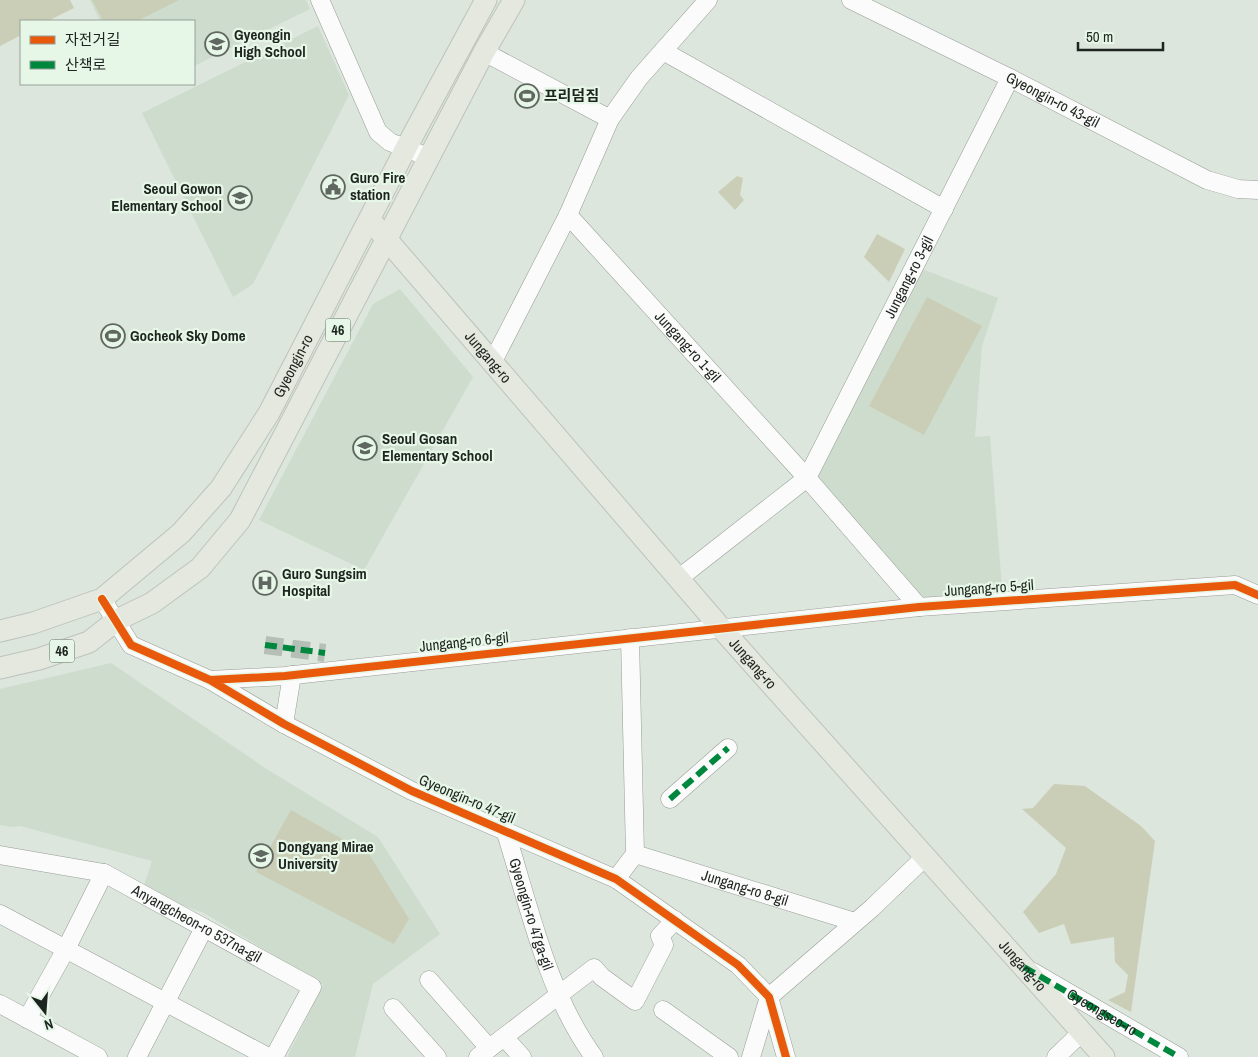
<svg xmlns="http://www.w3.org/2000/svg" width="1258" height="1057" font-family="'Archivo Narrow','Noto Sans KR',sans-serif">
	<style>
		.built { fill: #cddccd }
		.green { fill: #cbceb6 }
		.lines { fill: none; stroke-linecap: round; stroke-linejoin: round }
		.minor-tunnel { stroke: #b6bfb6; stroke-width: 18; stroke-dasharray: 18 9; stroke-linecap: butt }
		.minor-casing { stroke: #979d97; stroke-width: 19 }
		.major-casing { stroke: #bdc2bd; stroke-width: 23 }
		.minor { stroke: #fafbfa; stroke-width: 18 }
		.major { stroke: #e4e8df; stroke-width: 21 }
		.quiet { stroke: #00873e; stroke-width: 6; stroke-dasharray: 12 6; stroke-linecap: butt }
		.cycleway-casing { stroke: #e6f7e7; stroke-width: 11 }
		.cycleway { stroke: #e8590c; stroke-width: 8 }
		.labels { text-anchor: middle; stroke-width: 4.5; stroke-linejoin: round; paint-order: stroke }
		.shield { fill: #e6f7e7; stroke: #59635a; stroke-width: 1 }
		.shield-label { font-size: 14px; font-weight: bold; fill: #1d231e }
		.poi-label { font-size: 15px; font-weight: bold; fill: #1d231e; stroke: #e6f7e7; text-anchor: start }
		.street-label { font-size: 15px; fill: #1d231e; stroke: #e6f7e7 }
	</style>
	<rect width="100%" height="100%" fill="#dce6dc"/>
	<path class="built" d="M90,0H306L310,9L194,66V21H100Z
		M318,26L349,95L253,284L233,297L142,113Z
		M914,266L998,298L982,346L975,437L990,436L1003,601L919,607L807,478Z
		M400,289L473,377L364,570L259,520L373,304Z
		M111,663L265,768L378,837L440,934L373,984L355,1057H287L323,985L204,913L142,891L152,861L20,826L12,827L0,825V689Z"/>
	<path class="green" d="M0,0H70L74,8L48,21H21V35L0,46Z
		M92,0H179L137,21H103Z
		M737,176L743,178L740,195L744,200L735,210L718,192Z
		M877,234L905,249L889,282L864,257Z
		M927,297L982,326L924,435L869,406Z
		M1054,784L1085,786L1141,826L1155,841L1131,1012L1108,1000L1125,992L1128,975L1115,962L1114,937L1071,944L1064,924L1039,933L1023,912L1056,874L1066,848L1022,809L1033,808Z
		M291,810L369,854L409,919L394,944L256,872Z"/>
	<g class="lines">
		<path class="minor-tunnel" d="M265,645L325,653"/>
		<g class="minor-casing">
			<g id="minor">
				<path d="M320,0L378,132L390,142L428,157"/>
				<path id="s1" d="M851,0L1010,78L1207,180L1238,189L1258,190"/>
				<path d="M663,51L944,209"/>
				<path d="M484,52L610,119"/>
				<path id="s2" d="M568,215L807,478L919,607"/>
				<path d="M492,363L568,215L610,119L639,78L708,0"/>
				<path id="s3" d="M678,579L807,478L1010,78"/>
				<path d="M102,599L131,645L210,680L284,724L412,791L616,879L738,965L769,997L786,1057"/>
				<path d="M210,680L285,676L919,607L1235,585L1258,595"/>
				<path d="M284,724L292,675"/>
				<path d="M670,799L728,748"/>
				<path id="s4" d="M505,830C529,905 547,993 594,1057"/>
				<path id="s5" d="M635,854L855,922"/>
				<path id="s6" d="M0,855L104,873L312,987L274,1057"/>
				<path d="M616,879L635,854L630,638"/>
				<path d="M0,914L268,1057"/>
				<path d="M1033,972L1179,1057"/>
				<path d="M429,980L489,1048"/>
				<path d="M0,1004L98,1057"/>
				<path d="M393,1008L437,1057"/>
				<path d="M663,1010L729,1057"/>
				<path d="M27,1019L66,949L104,873"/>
				<path d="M504,1037L522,1057"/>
				<path d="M137,1057L204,928"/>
				<path d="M478,1057L594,968L602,977L635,1001L664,945L660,936L675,920"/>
				<path d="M751,1057L769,997L872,908L925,857"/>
				<path d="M1056,1057L1082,1032"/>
			</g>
		</g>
		<g class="major-casing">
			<g id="major">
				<path id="s7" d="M370,220L721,628L1104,1057"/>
				<path id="s8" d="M0,631L33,623L102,599L181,533L221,488L269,413L406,148L486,0"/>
				<path d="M0,668L39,659L89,642L117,620L152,603L200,568L240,520L484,52L514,0"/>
			</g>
		</g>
		<use href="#minor" class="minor"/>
		<use href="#major" class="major"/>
		<g class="quiet">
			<path d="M265,645L325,653"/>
			<path d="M670,799L728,748"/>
			<path id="s9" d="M1024,967L1179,1057"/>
		</g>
		<g class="cycleway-casing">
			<path id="cycleway" d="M102,599L131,645L210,680L284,724L412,791L616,879L738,965L769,997L786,1057
				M210,680L285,676L919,607L1235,585L1258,595"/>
		</g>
		<use href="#cycleway" class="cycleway"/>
	</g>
	<defs>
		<g id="school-ring" transform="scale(1.25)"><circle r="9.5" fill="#e6f7e7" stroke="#606760" stroke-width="1.5"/><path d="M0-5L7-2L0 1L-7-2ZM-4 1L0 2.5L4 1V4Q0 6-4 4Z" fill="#606760"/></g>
		<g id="stadium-ring" transform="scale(1.25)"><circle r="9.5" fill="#e6f7e7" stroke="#606760" stroke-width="1.5"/><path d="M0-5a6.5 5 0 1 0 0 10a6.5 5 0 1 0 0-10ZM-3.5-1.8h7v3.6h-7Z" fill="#606760"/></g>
		<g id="civic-ring" transform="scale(1.25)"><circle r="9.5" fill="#e6f7e7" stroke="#606760" stroke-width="1.5"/><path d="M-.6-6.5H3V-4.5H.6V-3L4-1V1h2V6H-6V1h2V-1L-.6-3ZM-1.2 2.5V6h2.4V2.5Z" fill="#606760"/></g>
		<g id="hospital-ring" transform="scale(1.25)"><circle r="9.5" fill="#e6f7e7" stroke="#606760" stroke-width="1.5"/><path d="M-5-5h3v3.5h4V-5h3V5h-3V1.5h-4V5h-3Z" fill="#606760"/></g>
		<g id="university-ring" transform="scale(1.25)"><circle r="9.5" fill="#e6f7e7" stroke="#606760" stroke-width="1.5"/><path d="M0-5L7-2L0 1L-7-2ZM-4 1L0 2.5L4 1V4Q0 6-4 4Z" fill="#606760"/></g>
	</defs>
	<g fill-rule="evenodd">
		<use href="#school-ring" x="217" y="44"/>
		<use href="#stadium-ring" x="527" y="96"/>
		<use href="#civic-ring" x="333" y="187"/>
		<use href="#school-ring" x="240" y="198"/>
		<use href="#stadium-ring" x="113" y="336"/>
		<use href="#school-ring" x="365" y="448"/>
		<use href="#hospital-ring" x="265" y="583"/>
		<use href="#university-ring" x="261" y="856"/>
	</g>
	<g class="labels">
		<g class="shield">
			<rect x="325.5" y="318.5" width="25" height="23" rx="4"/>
			<rect x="49.5" y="639.5" width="25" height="23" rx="4"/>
		</g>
		<g class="shield-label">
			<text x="338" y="335">46</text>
			<text x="62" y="656">46</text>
		</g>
		<g class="poi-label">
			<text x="234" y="40">Gyeongin<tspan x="234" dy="17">High School</tspan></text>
			<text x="544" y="101">프리덤짐</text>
			<text x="350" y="183">Guro Fire<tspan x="350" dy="17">station</tspan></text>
			<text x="222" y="194" text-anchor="end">Seoul Gowon<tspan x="222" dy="17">Elementary School</tspan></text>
			<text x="130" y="341">Gocheok Sky Dome</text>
			<text x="382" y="444">Seoul Gosan<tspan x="382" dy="17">Elementary School</tspan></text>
			<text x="282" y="579">Guro Sungsim<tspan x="282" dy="17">Hospital</tspan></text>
			<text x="278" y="852">Dongyang Mirae<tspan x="278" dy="17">University</tspan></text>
		</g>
		<g class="street-label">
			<text dy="5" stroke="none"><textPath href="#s1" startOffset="225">Gyeongin-ro 43-gil</textPath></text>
			<text dy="5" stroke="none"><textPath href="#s3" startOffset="389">Jungang-ro 3-gil</textPath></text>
			<text dy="5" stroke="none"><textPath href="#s2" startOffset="178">Jungang-ro 1-gil</textPath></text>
			<text dy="5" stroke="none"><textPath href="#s7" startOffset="181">Jungang-ro</textPath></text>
			<text dy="5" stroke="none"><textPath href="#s8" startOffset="412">Gyeongin-ro</textPath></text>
			<text transform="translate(989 588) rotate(-4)" y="5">Jungang-ro 5-gil</text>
			<text transform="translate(464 642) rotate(-6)" y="5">Jungang-ro 6-gil</text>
			<text dy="5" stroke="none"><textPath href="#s7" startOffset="586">Jungang-ro</textPath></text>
			<text transform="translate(467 799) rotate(23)" y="5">Gyeongin-ro 47-gil</text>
			<text dy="5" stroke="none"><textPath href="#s5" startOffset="115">Jungang-ro 8-gil</textPath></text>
			<text dy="5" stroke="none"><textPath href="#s4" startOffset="88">Gyeongin-ro 47ga-gil</textPath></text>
			<text dy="5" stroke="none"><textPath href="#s6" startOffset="211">Anyangcheon-ro 537na-gil</textPath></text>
			<text dy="5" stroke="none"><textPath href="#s7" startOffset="991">Jungang-ro</textPath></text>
			<text dy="5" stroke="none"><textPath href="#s9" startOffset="90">Gyeongseo-ro</textPath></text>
		</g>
	</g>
	<rect x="20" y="20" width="175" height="65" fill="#e6f7e7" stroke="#96a297"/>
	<rect x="30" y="36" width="25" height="8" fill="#e8590c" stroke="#96a297"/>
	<text x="65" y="45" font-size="15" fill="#1d231e">자전거길</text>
	<rect x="30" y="61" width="25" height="8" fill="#00873e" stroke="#96a297"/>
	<text x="65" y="70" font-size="15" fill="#1d231e">산책로</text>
	<g transform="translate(45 1012) rotate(163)" stroke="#e6f7e7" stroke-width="4" paint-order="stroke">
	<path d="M0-4L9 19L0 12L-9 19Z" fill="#1d231e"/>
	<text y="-8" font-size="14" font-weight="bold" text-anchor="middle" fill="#1d231e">N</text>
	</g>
	<path d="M1078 42v8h85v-8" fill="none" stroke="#1d231e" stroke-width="2.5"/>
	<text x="1086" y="42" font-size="15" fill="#1d231e" stroke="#e6f7e7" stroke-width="4" paint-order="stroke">50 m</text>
</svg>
